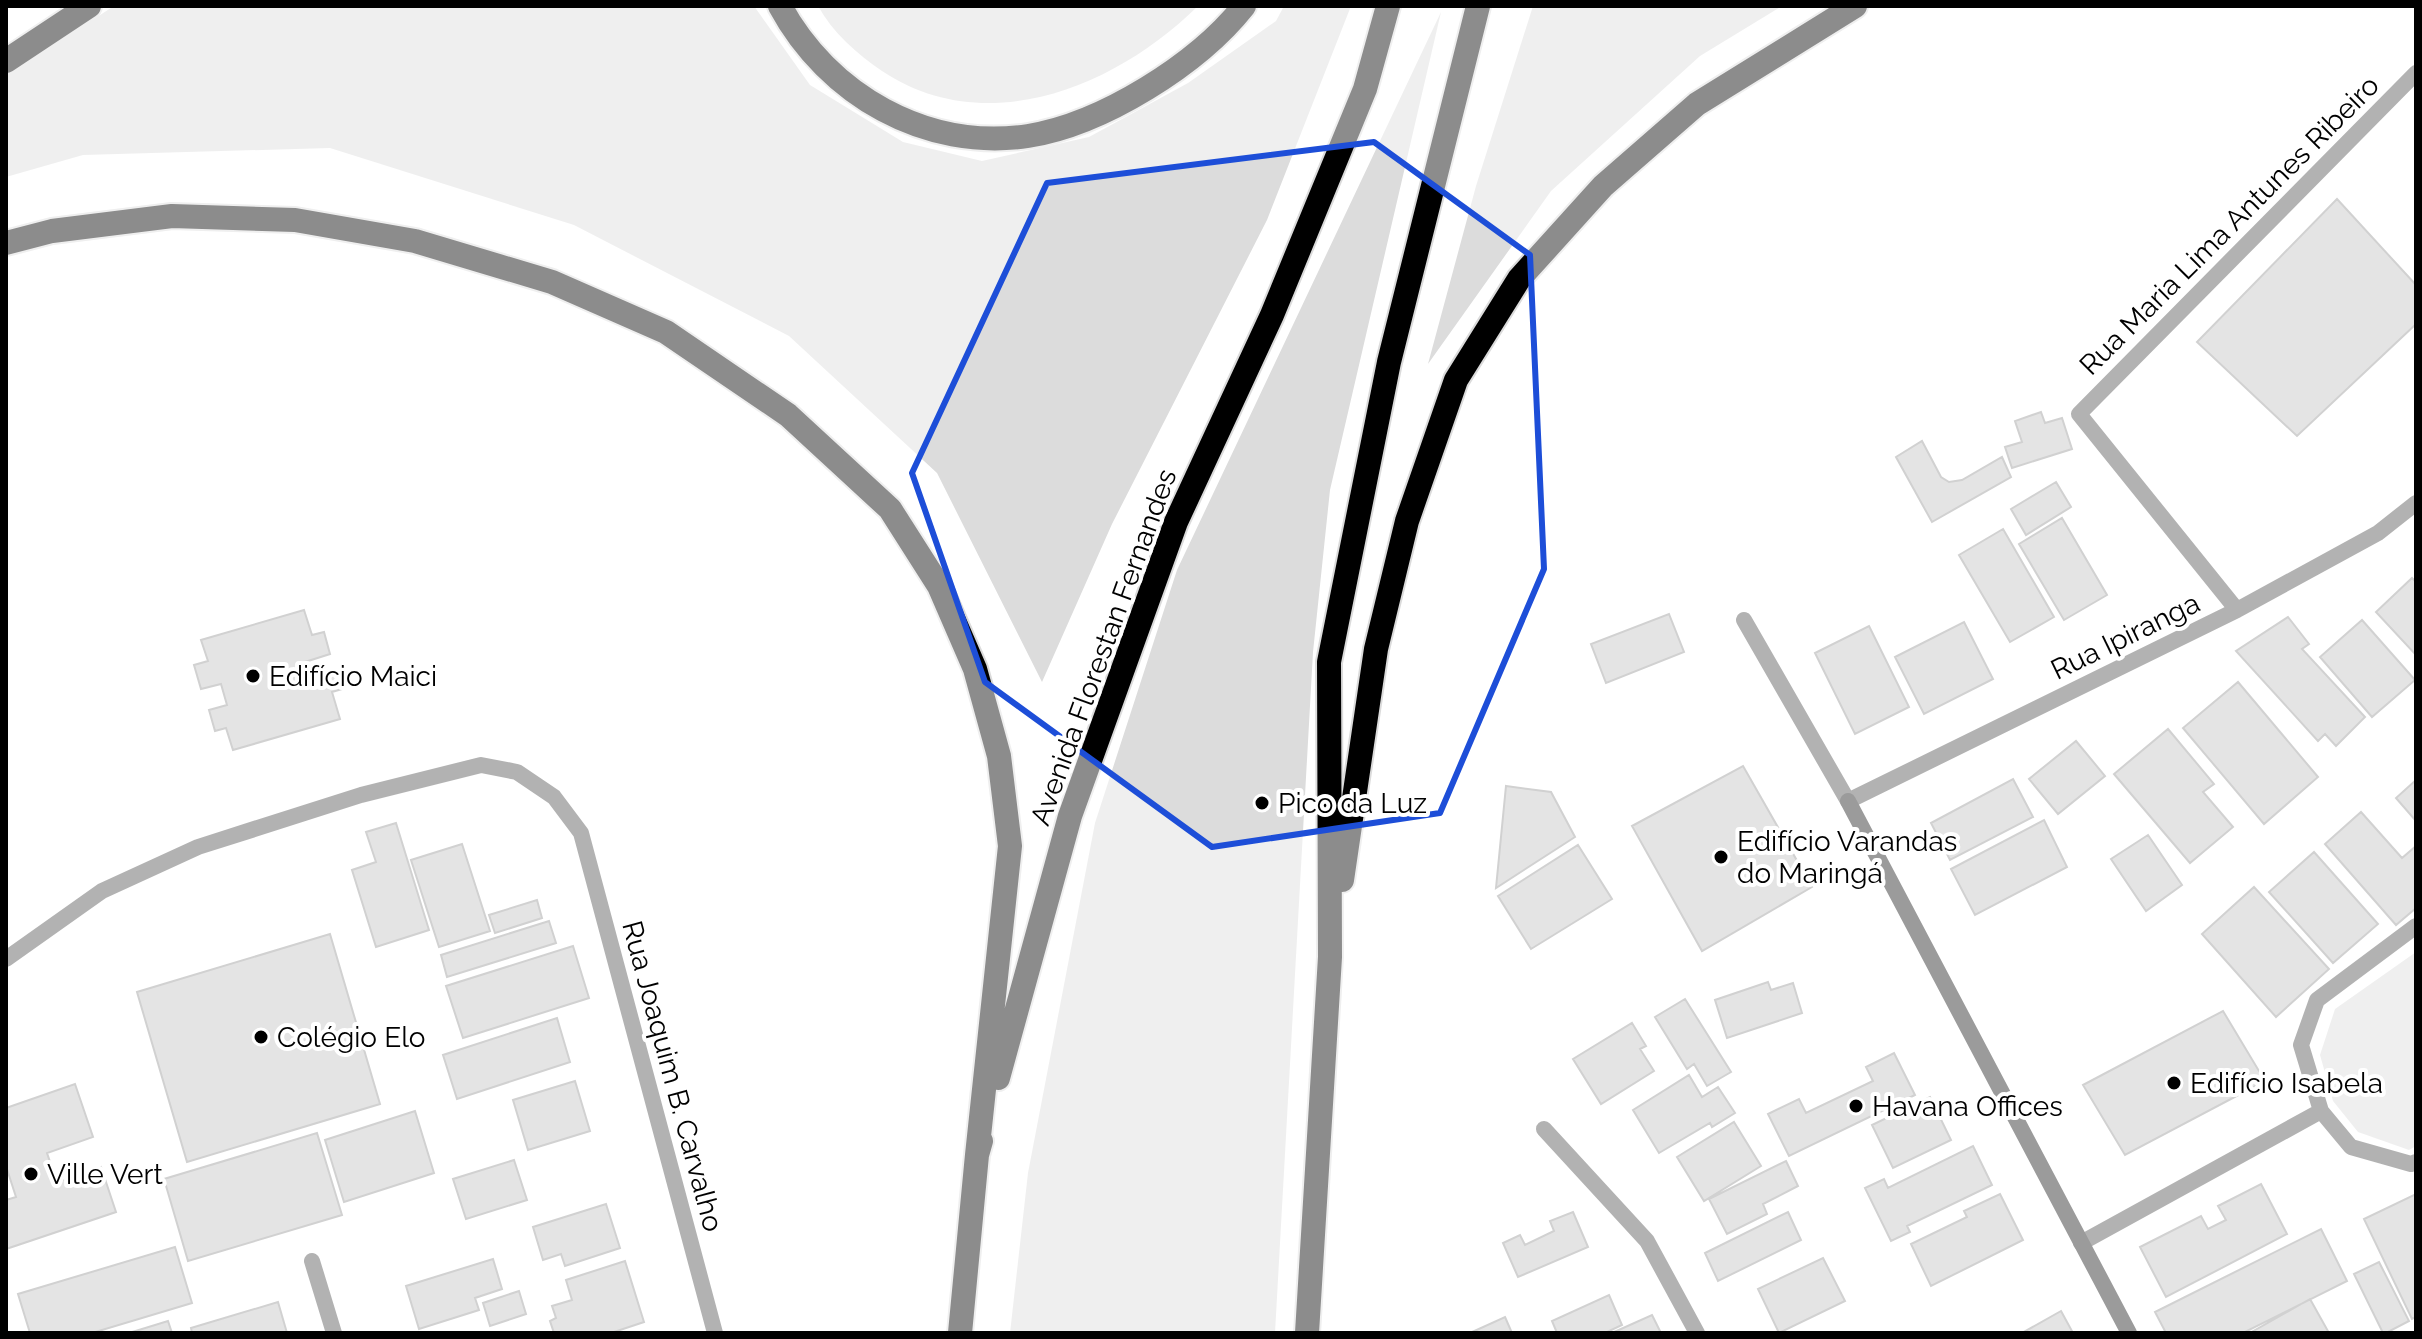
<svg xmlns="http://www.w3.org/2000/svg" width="2422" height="1339" font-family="Raleway,sans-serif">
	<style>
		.green { fill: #dcdcdc }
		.building { fill: #c4c4c4; stroke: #999; stroke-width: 2 }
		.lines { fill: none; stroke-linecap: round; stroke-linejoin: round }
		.highway-casing { stroke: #dbdbdb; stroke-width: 28 }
		.street { stroke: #555; stroke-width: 16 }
		.secondary { stroke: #222; stroke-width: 16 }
		.highway { stroke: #000; stroke-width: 24 }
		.marked { fill: none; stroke: #1d4ed8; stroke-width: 6; stroke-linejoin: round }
		.poi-dot { fill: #000; stroke: #fff; stroke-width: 3 }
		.labels { text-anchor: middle; stroke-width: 8; stroke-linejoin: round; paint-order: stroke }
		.street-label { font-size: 28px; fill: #000; stroke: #fff }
		.poi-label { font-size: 28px; fill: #000; stroke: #fff; text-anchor: start }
	</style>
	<rect width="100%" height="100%" fill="#fff"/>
	<path class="green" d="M114,6H754L810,85L903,142L982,161L1089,137L1188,83L1276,21L1284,6H1351L1267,220L1112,524L1042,682L937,473L789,336L574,225L330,148L83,155L6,177V76Z
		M818,6H1198C1117,86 987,141 882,71C857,54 833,33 818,6Z
		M1533,6H1782L1700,56L1551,191L1428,364L1476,186Z
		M1441,12L1330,490L1313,652L1275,1333H1010L1028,1173L1095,823L1177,570Z
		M2416,952V1146L2409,1150L2358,1132L2333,1101L2320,1055L2335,1009Z"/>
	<path class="building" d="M2337,199L2416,285V324L2297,436L2197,342Z
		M2041,412L2045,423L2062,418L2072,449L2012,468L2005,447L2022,442L2015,421Z
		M1922,441L1941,477L1949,482L1962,480L2002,457L2011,477L1932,522L1896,457Z
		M2056,482L2071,507L2026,535L2011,509Z
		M2062,518L2107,595L2064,620L2019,544Z
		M2003,529L2054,617L2010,642L1959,555Z
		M2412,578L2416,582V655L2376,612Z
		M304,610L312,635L324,632L330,654L305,662L310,680L337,672L342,689L332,692L340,719L233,750L226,728L215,731L209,710L227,705L221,684L201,689L194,665L208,661L201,640Z
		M1669,614L1684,652L1606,683L1591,644Z
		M2288,617L2309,644L2302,649L2365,717L2336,746L2325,734L2318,741L2236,651Z
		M2362,620L2415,680L2372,717L2320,657Z
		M1964,622L1993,679L1924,714L1895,657Z
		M1869,626L1909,707L1855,734L1815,653Z
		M2238,682L2318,777L2264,824L2183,728Z
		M2168,729L2214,784L2203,792L2233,827L2190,863L2114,774Z
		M2076,741L2105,776L2058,814L2029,779Z
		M1743,766L1812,887L1702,951L1632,826Z
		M2013,779L2033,817L1950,860L1931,823Z
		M2416,780V821L2396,798Z
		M1506,786L1551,792L1575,837L1496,888Z
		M2361,812L2402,858L2416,846V908L2396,925L2325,844Z
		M2044,820L2067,867L1975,915L1951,869Z
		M396,823L429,930L376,947L352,870L376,862L366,832Z
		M2148,835L2182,885L2146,911L2111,859Z
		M462,844L490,931L439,947L411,860Z
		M1578,845L1612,899L1531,949L1498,896Z
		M2314,852L2378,924L2333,963L2269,892Z
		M2254,887L2329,969L2276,1017L2202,934Z
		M537,900L542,918L495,933L489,915Z
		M549,921L556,943L447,977L441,955Z
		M330,934L380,1104L187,1162L137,992Z
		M573,946L589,998L463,1038L446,986Z
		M1768,982L1771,990L1793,983L1802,1013L1727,1038L1715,1000Z
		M1685,999L1731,1072L1707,1086L1694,1064L1687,1069L1655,1017Z
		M2223,1011L2265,1081L2125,1155L2083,1085Z
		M557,1018L570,1062L457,1099L443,1055Z
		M1632,1023L1646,1046L1640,1049L1654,1071L1601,1104L1573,1059Z
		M1894,1053L1915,1095L1789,1156L1768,1114L1799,1099L1806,1113L1873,1081L1866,1067Z
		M1689,1075L1702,1097L1718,1087L1735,1113L1712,1127L1710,1123L1659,1153L1633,1110Z
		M575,1081L590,1131L528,1150L513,1100Z
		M75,1084L93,1137L47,1153L57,1182L101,1167L116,1212L6,1249V1200L16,1197L6,1166V1108Z
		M1930,1097L1951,1140L1893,1168L1872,1125Z
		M415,1111L434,1173L344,1202L325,1140Z
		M1734,1122L1761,1166L1704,1201L1677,1157Z
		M317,1133L342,1215L188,1261L164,1179Z
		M1973,1146L1992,1185L1907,1226L1910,1232L1891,1241L1865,1188L1884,1179L1888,1188Z
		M514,1160L527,1200L466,1219L453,1179Z
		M1786,1161L1798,1186L1763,1204L1767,1214L1727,1234L1709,1199Z
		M2261,1184L2287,1234L2166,1297L2140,1247L2201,1216L2208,1229L2226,1220L2218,1206Z
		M2000,1194L2023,1240L1931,1286L1911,1244L1967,1217L1964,1211Z
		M2416,1194V1317L2412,1319L2364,1219Z
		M606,1204L620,1248L565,1266L561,1254L543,1260L533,1227Z
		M1573,1212L1588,1247L1518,1277L1503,1243L1520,1235L1525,1245L1554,1231L1550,1221Z
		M1788,1212L1801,1240L1718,1281L1705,1253Z
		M2321,1229L2347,1281L2243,1333H2166L2155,1312Z
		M175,1247L192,1303L92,1333H30L18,1294Z
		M1823,1258L1845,1301L1779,1333L1758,1289Z
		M493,1259L502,1289L475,1298L479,1310L419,1329L406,1286Z
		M625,1261L644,1322L611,1333H554L550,1321L556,1318L552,1306L572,1300L566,1280Z
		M2379,1262L2409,1321L2386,1333H2383L2354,1274Z
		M519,1291L526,1314L490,1326L483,1303Z
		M1609,1295L1622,1325L1605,1333H1557L1552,1321Z
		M2310,1299L2329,1333H2250Z
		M278,1302L287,1333H192L191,1328Z
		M2061,1311L2073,1333H2022Z
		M1652,1315L1661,1333H1612Z
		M1505,1317L1512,1333H1470Z
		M168,1321L172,1333H129Z"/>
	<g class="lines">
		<g class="highway-casing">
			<path id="highway" d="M780,6C828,95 926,151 1028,136C1103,124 1198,64 1244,6
				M6,61L89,6
				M6,243L52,231L172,216L295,220L415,241L552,282L666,332L788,415L890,509L939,586L975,669L999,756L1010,846L977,1155
				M1342,880L1376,649L1407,521L1456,380L1519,279L1603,186L1697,104L1855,6
				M998,1078L1070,816L1176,522L1272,315L1365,89L1388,6
				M960,1333L977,1155L981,1141
				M1307,1333L1330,957L1329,662L1389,362L1478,6"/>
		</g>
		<path class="street" d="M2237,610L2079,414L2416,73
			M1744,620L1848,801L2237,610L2378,533L2416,503
			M2416,926L2317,1000L2301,1045L2321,1111L2351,1147L2411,1164L2416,1162
			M6,959L102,891L198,847L361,795L481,765L517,772L554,797L581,833L715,1333
			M1544,1129L1647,1241L1697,1333
			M2081,1243L2321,1111
			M312,1261L334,1333"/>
		<path class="secondary" d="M1848,801L2129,1333"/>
		<use href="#highway" class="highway"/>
	</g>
	<path d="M0 0H2422V1339H0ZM1374,142L1530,255L1544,569L1440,813L1212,847L985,682L912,473L1047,183Z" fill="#fff" fill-opacity=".55" fill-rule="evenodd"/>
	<path class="marked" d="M1374,142L1530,255L1544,569L1440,813L1212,847L985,682L912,473L1047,183Z"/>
	<g class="poi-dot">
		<circle cx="253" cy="676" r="8"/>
		<circle cx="1262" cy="803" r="8"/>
		<circle cx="1721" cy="857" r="8"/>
		<circle cx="261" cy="1037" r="8"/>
		<circle cx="2174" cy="1083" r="8"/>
		<circle cx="1856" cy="1106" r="8"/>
		<circle cx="31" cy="1174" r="8"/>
	</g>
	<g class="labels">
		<g class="street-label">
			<text transform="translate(2229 225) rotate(-45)" y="10">Rua Maria Lima Antunes Ribeiro</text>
			<text transform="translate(2125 636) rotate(-26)" y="10">Rua Ipiranga</text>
			<text transform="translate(1103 647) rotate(-70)" y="10">Avenida Florestan Fernandes</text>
			<text transform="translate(673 1076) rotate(75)" y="10">Rua Joaquim B. Carvalho</text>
		</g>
		<g class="poi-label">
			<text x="269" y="686">Edifício Maici</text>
			<text x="1278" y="813">Pico da Luz</text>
			<text x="1737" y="851">Edifício Varandas<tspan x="1737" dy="32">do Maringá</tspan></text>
			<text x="277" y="1047">Colégio Elo</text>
			<text x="2190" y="1093">Edifício Isabela</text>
			<text x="1872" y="1116">Havana Offices</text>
			<text x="47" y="1184">Ville Vert</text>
		</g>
	</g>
	<rect width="2422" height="1339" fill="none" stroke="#000000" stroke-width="16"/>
</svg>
